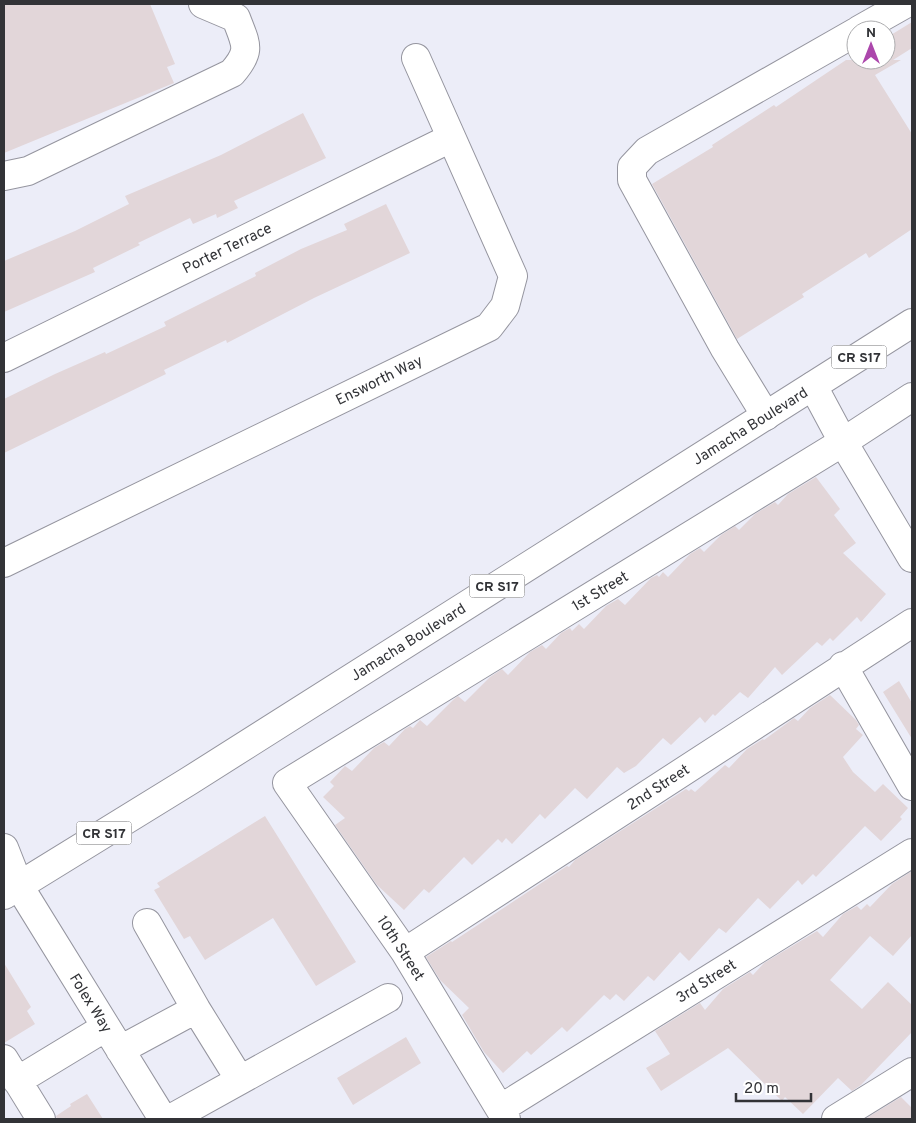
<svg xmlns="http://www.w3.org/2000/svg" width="916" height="1123" font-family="Overpass,sans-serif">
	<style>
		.building { fill: #e2d6d9 }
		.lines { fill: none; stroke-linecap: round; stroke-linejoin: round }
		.minor-casing { stroke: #95959f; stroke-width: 30 }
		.major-casing { stroke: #95959f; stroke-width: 30 }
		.minor { stroke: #fff; stroke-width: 28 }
		.major { stroke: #fff; stroke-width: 28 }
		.labels { text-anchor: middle; stroke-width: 4; stroke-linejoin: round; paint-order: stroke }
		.shield { fill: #fff; stroke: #707073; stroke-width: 1 }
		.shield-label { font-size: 14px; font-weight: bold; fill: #323337 }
		.street-label { font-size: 15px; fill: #323337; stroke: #fff }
	</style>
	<rect width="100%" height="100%" fill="#ecedf8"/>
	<path class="building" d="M4,4H150L175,64L167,67L174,83L4,153Z
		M912,22V48L893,60H901L875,75L912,134V229L869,258L866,253L802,294L804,297L737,339L652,184L713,147L712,145L774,105L776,107L846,60H886V38Z
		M303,113L326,158L234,201L238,208L217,218L216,214L193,224L190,218L138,243L140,245L93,268L95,272L4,312V261L75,231L129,204L125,196L221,155Z
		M386,204L410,253L314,298L227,343L226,340L164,370L166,374L4,453V399L55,374L105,352L106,354L166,326L164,322L256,276L255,273L301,249L347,230L344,224Z
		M816,477L840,509L834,515L856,543L843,553L886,594L861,622L857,617L833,641L830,638L822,646L817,642L782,675L775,667L748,698L740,692L715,716L713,714L705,723L700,717L671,745L663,738L636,766L624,773L617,767L587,799L575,788L545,819L540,814L512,844L506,838L502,843L498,839L472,865L464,857L429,893L424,889L404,910L377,885L335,825L345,818L323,797L334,786L330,782L345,766L352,771L374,748L384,742L389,746L405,729L410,726L413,728L420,720L427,726L453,700L458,696L465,702L490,677L502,669L508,675L530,652L542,645L546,649L561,633L570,628L572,631L579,624L584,629L606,606L618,599L625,605L651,578L657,575L659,577L663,572L668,577L690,554L700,548L704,552L721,535L735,526L739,530L755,514L775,502L778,505L788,494Z
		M899,681L912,703V739L883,692Z
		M830,695L856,720L859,725L856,729L863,735L843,757L853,772L875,792L883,784L908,808L900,817L902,819L881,841L865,826L816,877L813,874L802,885L798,880L770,909L758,898L726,933L719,928L689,961L680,952L654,981L648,976L624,1001L616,994L610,1000L604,995L567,1032L562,1027L531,1055L527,1051L503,1073L484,1052L462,1015L469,1008L440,980L426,957L451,941L452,942L567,866L569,867L575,860L686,789L689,791L691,789L695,792L725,765L729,768L747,749L763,739L764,740L794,718L798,721L810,708Z
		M265,816L356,962L316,986L273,918L205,960L190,936L184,939L154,890L160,887L157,883Z
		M912,871V935L893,956L870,936L830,980L862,1009L888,982L912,1005V1032L861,1085L852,1091L838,1078L803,1114L785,1097L782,1101L728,1048L661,1091L646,1068L670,1054L655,1031L700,1003L705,1010L723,989L750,972L753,975L764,963L817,931L823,937L843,914L857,906L861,910L867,904L870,907L892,884Z
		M4,963L31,1007L27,1011L35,1024L4,1043Z
		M406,1037L421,1063L353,1105L337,1078Z
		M87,1094L103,1119H57L56,1116L71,1106L70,1104Z
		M901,1097L912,1108V1119H865Z"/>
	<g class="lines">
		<g class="minor-casing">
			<path id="minor" d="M859,30L905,4
				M4,176L28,171L232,73C252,50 246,45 236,18L203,4
				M4,358L451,138
				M813,386L843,442L912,558
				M766,416L725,349L632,180V167L647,151L856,32
				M4,563L489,327L505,306L513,276L416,58
				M843,666L912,786
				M4,848L19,886L163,1119
				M147,923L196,1009
				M405,952L912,623
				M120,1050L196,1009L240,1080
				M4,1059L41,1119
				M17,1081L106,1027
				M500,1109L912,853
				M170,1119L388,998
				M506,1119L405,952L287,783L843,442L912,397
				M836,1119L912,1072"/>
		</g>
		<g class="major-casing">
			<path id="major" d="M4,895L189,781L912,323"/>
		</g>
		<use href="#minor" class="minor"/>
		<use href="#major" class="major"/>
	</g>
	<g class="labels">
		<g class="shield">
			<rect x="831.5" y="345.5" width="55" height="23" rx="4"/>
			<rect x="469.5" y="574.5" width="55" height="23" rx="4"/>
			<rect x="76.5" y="821.5" width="55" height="23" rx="4"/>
		</g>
		<g class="shield-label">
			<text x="859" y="362">CR S17</text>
			<text x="497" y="591">CR S17</text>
			<text x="104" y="838">CR S17</text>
		</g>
		<g class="street-label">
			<text transform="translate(227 248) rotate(-26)" y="5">Porter Terrace</text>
			<text transform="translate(379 380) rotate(-26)" y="5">Ensworth Way</text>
			<text transform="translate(750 426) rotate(-32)" y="5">Jamacha Boulevard</text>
			<text transform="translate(600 591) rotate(-31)" y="5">1st Street</text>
			<text transform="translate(408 642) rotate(-32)" y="5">Jamacha Boulevard</text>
			<text transform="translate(658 787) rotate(-33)" y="5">2nd Street</text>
			<text transform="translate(401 948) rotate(57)" y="5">10th Street</text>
			<text transform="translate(706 981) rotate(-32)" y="5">3rd Street</text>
			<text transform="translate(91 1003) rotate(58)" y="5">Folex Way</text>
		</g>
	</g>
	<rect width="916" height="1123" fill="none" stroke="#323337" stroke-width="10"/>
	<g transform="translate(871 45)"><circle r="24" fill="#ffffff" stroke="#adadaf"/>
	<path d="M0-4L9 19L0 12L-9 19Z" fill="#ac47ac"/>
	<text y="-8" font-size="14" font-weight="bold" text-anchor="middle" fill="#323337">N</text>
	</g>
	<path d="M736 1093v8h75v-8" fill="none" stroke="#323337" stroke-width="2.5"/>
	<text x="744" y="1093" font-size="15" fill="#323337" stroke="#ffffff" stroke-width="4" paint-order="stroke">20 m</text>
</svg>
